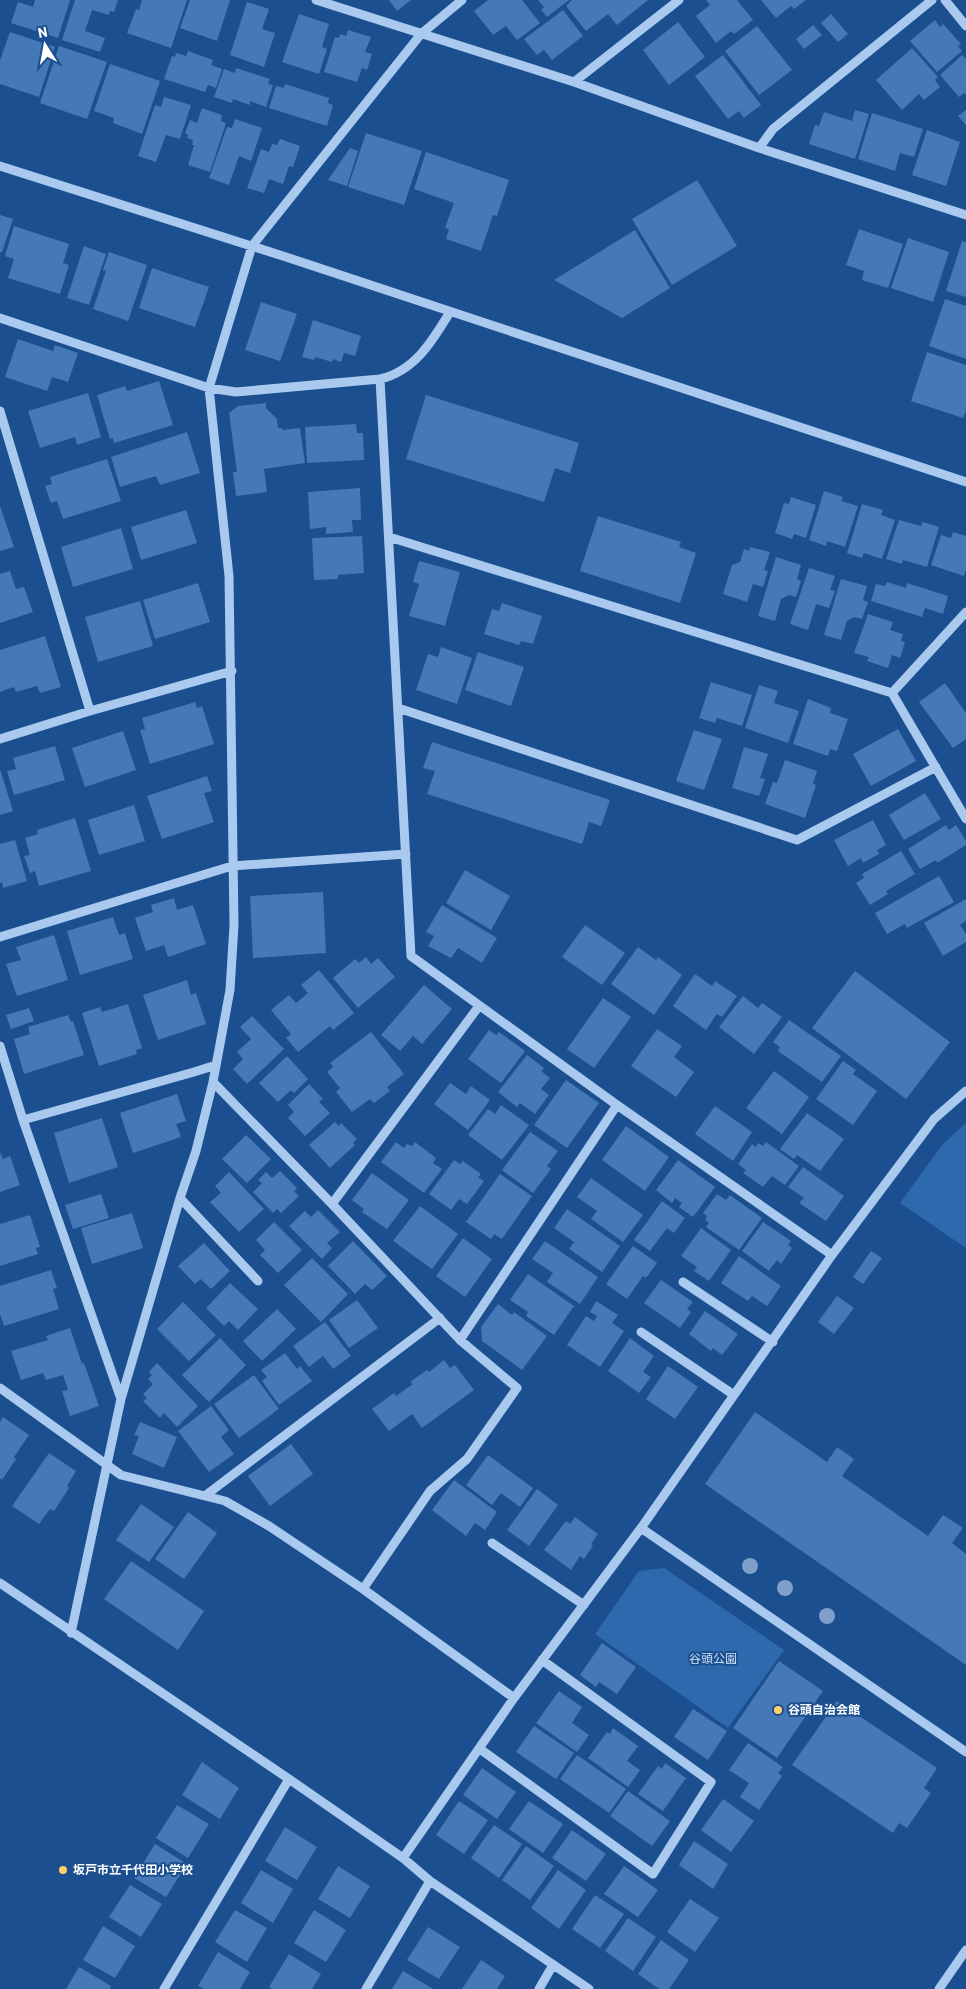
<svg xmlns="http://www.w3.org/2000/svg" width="966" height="1989" font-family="Barlow,'Noto Sans JP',sans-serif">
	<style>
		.green { fill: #2e69ad }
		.building { fill: #4478b7 }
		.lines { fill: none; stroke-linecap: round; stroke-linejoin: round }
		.minor { stroke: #a9c9ee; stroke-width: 9 }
		.tree { fill: #7ea0ca }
		.poi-dot { fill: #ffd166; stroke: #1b4f8f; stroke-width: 2 }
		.labels { text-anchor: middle; stroke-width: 4; stroke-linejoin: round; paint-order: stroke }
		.park-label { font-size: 12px; fill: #cfe3fa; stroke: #1b4f8f }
		.poi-label { font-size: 12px; font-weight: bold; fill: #fff; stroke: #1b4f8f; text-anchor: start }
	</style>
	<rect width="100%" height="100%" fill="#1b4f8f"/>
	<path class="green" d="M966,1123V1248L900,1203L942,1145Z
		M664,1568L784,1650L728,1728L595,1634L639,1571Z"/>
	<path class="building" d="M35,0H70L58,38L11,23L18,2L33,7Z
		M75,0H118L114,12L110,11L109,15L92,10L85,31L105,38L100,52L62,40Z
		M142,0H187L171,48L127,33L136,9L139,10Z
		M190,0H230L217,41L180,28Z
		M389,0H411L397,11Z
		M488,0H522L540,23L517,40L506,26L493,35L474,11Z
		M538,0H569L547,17L541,10L544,7Z
		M572,0H648L617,25L608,14L586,31L566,6Z
		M706,0H737L753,20L734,34L731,31L716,43L696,16L710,5Z
		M761,0H806L794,9L791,6L776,18Z
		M247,2L269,9L262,29L275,33L264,67L230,55Z
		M563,10L583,36L552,60L544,50L537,55L524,39Z
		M299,14L329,24L322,47L327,49L319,74L282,62Z
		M831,14L848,34L838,42L821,23Z
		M935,20L940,27L943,24L961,44L958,46L962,51L937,72L910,41Z
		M678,22L705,57L669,85L643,50Z
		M813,25L822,35L804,49L796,39Z
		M757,26L792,70L759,95L725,51Z
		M348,30L371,37L365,52L372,54L367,70L362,68L357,82L324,72L335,37L339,38L340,34L346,36Z
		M10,32L55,47L39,97L0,84V60Z
		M59,46L107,62L87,119L40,103Z
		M912,48L938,77L935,80L940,87L924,100L919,94L902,110L876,80Z
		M188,51L213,60L211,65L222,69L216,88L208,85L205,92L164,79L172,56L175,57L176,53L186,56Z
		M723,55L761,105L744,118L739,111L728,119L695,76Z
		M962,55L966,59V95L964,93L959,97L940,75Z
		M110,64L160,81L142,134L113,123L114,118L94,111Z
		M236,68L270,79L268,84L273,85L266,107L250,101V105L233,99L232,103L214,97L224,69L235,73Z
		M285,84L329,98L328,103L333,105L327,126L269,108L276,86L284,88Z
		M164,97L191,105L180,139L166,135L156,162L138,156L155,105L161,107Z
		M202,108L222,115L221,121L226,123L210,172L188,165L194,145H192L193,140L187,138L188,135L185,133L190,120L197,123Z
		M855,110L869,114L855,159L809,144L815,125L819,126L824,112L852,121Z
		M966,110V125L958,116Z
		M872,113L923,129L914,157L900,153L895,171L858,159Z
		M235,119L262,128L251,161L239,156L229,185L209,178L227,127L232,128Z
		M927,130L960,142L946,186L912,175Z
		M366,133L422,151L404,205L348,187Z
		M280,139L300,146L293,167L289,166L283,184L269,179L264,193L247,188L261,149L269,152L272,144L277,145Z
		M350,148L358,151L347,186L328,180Z
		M426,152L509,180L497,216L493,215L481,251L446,239L449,229L445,228L454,203L414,189Z
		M697,180L737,246L672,285L632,219Z
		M0,215L13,219L2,252H0Z
		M14,226L69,244L63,263L69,265L60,294L8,278L14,259L5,256Z
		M859,229L903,244L888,288L862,280L864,271L846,265Z
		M635,230L670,288L622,318L554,280Z
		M908,238L949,252L933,302L891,288Z
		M962,241L966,242V297L946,291Z
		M84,246L106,254L89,305L67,298Z
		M109,252L147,265L128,321L93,309L106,271L103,270Z
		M152,268L209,287L195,327L139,308Z
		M945,299L966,306V359L929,346Z
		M261,302L297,314L280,361L245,350Z
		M313,320L361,336L355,356L344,353L341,362L333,359L332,362L315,357L314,360L302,357Z
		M18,339L53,351L55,345L78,353L68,382L52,377L47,391L5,377Z
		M927,352L966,365V411L963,418L911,401Z
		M159,381L173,425L114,443L113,438L110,439L97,395L125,386L127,391Z
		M88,393L101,437L77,445L75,437L40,448L28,411Z
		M426,395L579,443L570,473L555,468L544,502L406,459Z
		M266,403V408L277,419L278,428H282V430L300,428L305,463L264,469L267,492L236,496L233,472H237L229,413L238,406Z
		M356,424L357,433H363L364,460L307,463L305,427Z
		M187,432L200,473L160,485L156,476L120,487L111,457Z
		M107,459L121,501L63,519L57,501L51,503L45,486L52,484L50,477Z
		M360,488L361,520H352L353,532L326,534V527L310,529L308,492Z
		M824,491L843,497L841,501L858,506L845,547L827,541L826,546L809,540Z
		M791,497L816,505L806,538L794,534L792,539L775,533L784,503L789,504Z
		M862,504L883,510L881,515L895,520L882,559L864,553L862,558L847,553Z
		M0,506L14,547L0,551Z
		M186,510L197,543L141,560L131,527Z
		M598,516L681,542L679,547L696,553L680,603L580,571Z
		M899,520L921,526L923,522L939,527L927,567L903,560L902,564L886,559Z
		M121,528L133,569L73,587L61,547Z
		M953,532L966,536V570L964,576L931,565L941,535L951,538Z
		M362,536L364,573L338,575V579L314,580L312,538Z
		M750,547L770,552L764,570L768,571L763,587L753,584L747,602L723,594L732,565L740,562L744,549L749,551Z
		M776,557L801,565L797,579L801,581L796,597L789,595L781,599L775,621L758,616Z
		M419,561L460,572L445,626L409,616L419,584L413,582Z
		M809,568L835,576L830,590L835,591L829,608L816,604L808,630L790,624Z
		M10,571L16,589L24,587L33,612L0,623V574Z
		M841,579L867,586L863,600L868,602L862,619L854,617L847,621L841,640L824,635Z
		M887,582L906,588L907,583L948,596L943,614L925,608L922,617L871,601L876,584L885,586Z
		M198,583L210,622L155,639L143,600Z
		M140,601L153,646L98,662L85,617Z
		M502,603L542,616L533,644L521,641L519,645L484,634L492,609L499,611Z
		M868,614L893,622L890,630L903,634L901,641L905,642L900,658L892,655L888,668L867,661L869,657L854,653Z
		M45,636L61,687L40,693L37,686L16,692L14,687L0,692V650Z
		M441,647L472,658L457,704L416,690L428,654L438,657Z
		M478,652L524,667L511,706L465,690Z
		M711,682L752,695L742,726L717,718L715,723L699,718Z
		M945,683L966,713V739L953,748L919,702Z
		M759,685L778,691L774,703L799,711L788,743L745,728Z
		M808,699L831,708L830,713L848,719L837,751L830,749L828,756L793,744Z
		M195,702L197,708L202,706L214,744L150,764L140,730L145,729L142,718Z
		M898,729L916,761L871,786L853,754Z
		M694,730L722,739L704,790L676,781Z
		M123,731L136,770L85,787L72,748Z
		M432,742L610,800L601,826L589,822L582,844L427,794L435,771L423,768Z
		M55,746L65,780L14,795L7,771L16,769L13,758Z
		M744,747L768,754L760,778L765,779L759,796L732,788Z
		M785,760L817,771L813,784L816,785L805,818L765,804L773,782L777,783Z
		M0,769L13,811L0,815Z
		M207,776L212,791L204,793L214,822L162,839L147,796Z
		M925,793L941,819L904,840L889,815Z
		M134,805L145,841L99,855L88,820Z
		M75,818L91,871L39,886L35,871L30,873L24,856L30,855L25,838L38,834L37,830Z
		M873,820L886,845L877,850L879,854L863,863L861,858L848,866L834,840Z
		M946,825L949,830L956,825L966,841V845L937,863L936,860L920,869L908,849Z
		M15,840L27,881L3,888L2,882L0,883V844Z
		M901,851L915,874L886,891L888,894L870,905L856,883L864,878L862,874Z
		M465,870L510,896L491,930L446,903Z
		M939,876L954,902L907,928L905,924L887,934L875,913Z
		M323,892L326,953L253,958L250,896Z
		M174,898L177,910L193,905L206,944L168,957L164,945L146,951L135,918L153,912L151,905Z
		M966,899V921L960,925L966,934V942L943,956L924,923Z
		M442,905L497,938L482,963L458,948L451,958L428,946L434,936L426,932Z
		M113,917L119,935L125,933L133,959L80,975L67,931Z
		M585,925L625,953L602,985L562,957Z
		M54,935L68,980L17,996L6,964L21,960L16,947Z
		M638,947L656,960L658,957L682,975L654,1015L611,984Z
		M366,957L371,964L378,958L395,977L358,1008L333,978L355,959L359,963Z
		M319,970L354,1013L333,1030L330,1026L298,1052L286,1038L291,1034L271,1010L289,995L296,1003L308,993L301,985Z
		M855,971L950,1042L906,1099L812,1028Z
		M695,974L712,986L715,981L737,996L722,1017L717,1014L706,1030L673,1006Z
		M187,980L191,995L196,993L206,1024L158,1040L143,995Z
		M424,985L452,1009L422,1044L413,1036L400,1051L381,1035Z
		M743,996L758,1008L762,1003L782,1017L754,1054L719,1027Z
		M603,998L631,1017L594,1068L567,1049Z
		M128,1004L142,1048L136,1050L137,1054L99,1066L82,1013L100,1007L102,1012Z
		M29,1008L34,1021L11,1029L6,1015Z
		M68,1015L71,1022L73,1021L84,1055L24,1074L14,1039L30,1034L28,1027Z
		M252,1016L284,1049L247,1084L233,1069L243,1059L237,1052L251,1039L240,1027Z
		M789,1020L841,1056L822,1082L778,1051L780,1047L773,1042Z
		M657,1029L682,1046L674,1057L694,1072L676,1097L631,1066Z
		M489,1030L496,1035L499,1032L525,1051L501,1083L468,1059Z
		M371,1032L404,1074L387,1087L390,1091L374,1103L370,1099L352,1112L336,1092L340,1088L327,1072L333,1067L330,1063Z
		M527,1055L544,1068L541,1071L550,1078L541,1089L549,1095L535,1114L520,1103L517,1107L498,1092Z
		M287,1056L308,1079L294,1093L291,1090L278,1102L259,1083Z
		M843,1061L856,1070L853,1074L877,1091L853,1125L816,1099Z
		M774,1071L809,1097L782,1134L746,1108Z
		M566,1080L599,1103L567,1148L534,1125Z
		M450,1083L466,1094L471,1086L490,1100L468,1130L434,1104Z
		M309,1084L323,1099L319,1102L330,1113L305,1136L288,1118L294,1112L288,1105Z
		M177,1094L186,1121L176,1124L181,1137L133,1153L120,1113Z
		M501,1105L529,1125L502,1160L468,1135L488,1109L495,1114Z
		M715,1106L752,1132L733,1161L695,1134Z
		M807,1113L844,1139L820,1171L797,1155L794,1159L780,1149Z
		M102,1118L118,1167L69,1183L54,1133Z
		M335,1122L339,1126L341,1123L357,1139L353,1143L355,1145L330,1168L309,1145Z
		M626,1126L669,1157L645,1191L602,1160Z
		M530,1132L558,1151L547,1166L551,1169L533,1193L502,1170Z
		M246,1135L271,1159L247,1183L222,1159Z
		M396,1142L404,1148L407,1144L412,1146L415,1142L436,1158L433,1163L442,1169L424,1193L381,1162Z
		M766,1142L799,1166L785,1185L772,1176L763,1187L743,1173L746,1170L738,1164L752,1144L756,1147L758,1143L763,1146Z
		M0,1152L3,1159L10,1156L20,1185L0,1192Z
		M454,1160L460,1164L463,1161L481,1174L478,1177L484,1181L467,1204L459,1199L451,1210L429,1194Z
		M678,1160L715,1187L693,1217L679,1207L682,1203L675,1198L672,1203L656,1190Z
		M803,1167L844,1196L826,1221L799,1203L804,1198L788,1187Z
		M280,1171L297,1188L294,1191L299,1196L281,1213L277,1209L273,1213L253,1192L262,1183L258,1180L266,1172L272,1178Z
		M229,1172L264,1209L239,1232L210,1202L221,1193L215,1186Z
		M372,1173L409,1200L387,1229L362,1212L364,1209L352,1200Z
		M500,1174L532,1196L502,1239L494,1234L491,1239L466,1222Z
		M591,1178L643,1215L623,1242L591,1219L597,1211L577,1197Z
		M101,1194L109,1218L73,1229L65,1205Z
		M717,1194L726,1200L730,1195L762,1218L739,1250L706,1227L709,1223L705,1220L707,1216L703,1213Z
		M662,1201L685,1218L674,1233L667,1228L650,1251L634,1240Z
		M420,1206L458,1234L432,1269L393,1241Z
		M567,1209L620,1246L602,1272L569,1249L574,1242L554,1228Z
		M318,1210L340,1232L327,1243L332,1248L322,1259L289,1226L305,1211L311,1217Z
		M132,1213L143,1248L92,1264L81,1228Z
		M30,1215L40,1247L36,1248L38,1254L0,1266V1224Z
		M274,1222L302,1250L278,1273L260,1255L265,1250L256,1240Z
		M763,1222L791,1241L788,1245L792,1248L781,1264L777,1260L769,1271L742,1251Z
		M701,1228L731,1250L709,1281L694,1271L697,1267L681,1256Z
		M463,1238L492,1259L465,1297L436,1276Z
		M353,1241L387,1276L372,1290L365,1284L355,1294L328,1266Z
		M545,1241L598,1277L580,1304L547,1282L553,1273L532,1259Z
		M204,1243L230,1271L211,1289L201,1279L195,1284L178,1266Z
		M633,1246L657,1263L646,1278L643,1276L627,1299L606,1284Z
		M871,1251L882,1258L863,1284L853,1277Z
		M739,1256L781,1286L767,1306L752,1296L748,1301L721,1283Z
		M312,1258L348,1294L321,1322L284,1285Z
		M51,1270L57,1288L53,1289L59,1309L4,1326L0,1314V1286Z
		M528,1274L574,1306L554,1335L526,1316L528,1312L510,1300Z
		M661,1280L693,1302L687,1309L691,1312L680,1328L644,1303Z
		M230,1283L258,1309L238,1330L229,1321L224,1326L206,1308Z
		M837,1296L854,1308L834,1334L818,1322Z
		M357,1300L378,1328L349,1348L329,1320Z
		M596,1301L618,1315L612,1323L624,1331L600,1367L567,1345L586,1316L594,1321L597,1316L590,1312Z
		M183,1302L216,1335L189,1361L157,1329Z
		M498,1304L512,1315L514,1312L547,1336L522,1370L482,1341L481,1327Z
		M277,1309L296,1329L262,1361L243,1341Z
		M705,1311L738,1334L722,1355L713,1348L711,1351L689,1334Z
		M325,1322L351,1356L333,1369L323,1356L309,1367L293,1346Z
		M70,1328L82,1364L84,1363L99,1406L70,1416L62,1391L68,1390L63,1375L46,1380L43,1373L21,1380L11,1351L48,1340L46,1336Z
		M220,1338L246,1365L209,1402L182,1375Z
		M630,1338L654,1356L643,1372L651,1377L639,1393L608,1371Z
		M285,1353L297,1369L300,1366L312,1381L279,1405L262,1381L267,1377L261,1370Z
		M444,1360L450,1368L455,1365L474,1390L422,1428L412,1414L389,1431L372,1409L394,1393L396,1396L413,1384L410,1382L427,1370L429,1372Z
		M157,1363L198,1406L177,1427L164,1413L160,1418L143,1401L147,1398L143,1394L153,1384L148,1379L152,1375L149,1372Z
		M668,1366L698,1387L675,1419L646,1399Z
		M254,1375L279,1409L239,1438L214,1404Z
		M211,1406L229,1430L221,1437L234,1454L209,1472L178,1431Z
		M755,1412L827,1462L837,1447L854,1459L842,1476L928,1536L943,1515L963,1528L952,1543L966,1554V1665L705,1484Z
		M3,1417L29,1435L14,1457L16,1459L2,1480L0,1478V1422Z
		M140,1422L177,1437L164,1468L132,1454L139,1436L134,1435Z
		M291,1444L313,1474L270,1506L248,1476Z
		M49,1453L76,1471L67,1486L69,1488L54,1511L50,1509L39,1524L12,1506Z
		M488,1455L533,1488L520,1507L501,1493L492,1505L466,1485Z
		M454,1480L497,1512L485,1530L475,1523L466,1536L432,1510Z
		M537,1489L558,1505L529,1546L507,1530Z
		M141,1504L174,1527L149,1562L116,1540Z
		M188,1512L217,1533L184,1579L155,1559Z
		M575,1517L598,1534L591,1544L593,1546L584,1559L580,1556L571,1570L544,1550L566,1521L570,1524Z
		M131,1561L204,1611L178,1650L104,1599Z
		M602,1643L636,1667L617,1694L599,1682L596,1687L580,1675Z
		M779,1661L823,1691L777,1758L733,1728Z
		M559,1691L582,1707L572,1723L589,1735L577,1752L536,1723Z
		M837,1701L937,1768L924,1788L931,1793L907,1828L899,1823L893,1833L792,1765Z
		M693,1709L727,1731L708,1760L674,1737Z
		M534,1726L574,1753L556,1779L516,1752Z
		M613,1728L638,1746L627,1761L640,1770L628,1787L588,1758L607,1732L610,1734Z
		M748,1743L783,1767L778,1773L782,1776L759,1810L740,1797L749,1783L729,1770Z
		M577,1755L626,1789L609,1813L560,1779Z
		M202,1762L239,1788L220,1819L182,1795Z
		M665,1763L686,1778L663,1811L638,1794L658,1766L662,1769Z
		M482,1768L516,1792L497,1819L463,1795Z
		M628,1791L670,1821L652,1846L610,1816Z
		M723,1799L754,1821L731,1852L701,1830Z
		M459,1801L488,1820L464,1854L436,1835Z
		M529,1801L563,1824L543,1853L509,1829Z
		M177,1805L209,1824L188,1858L156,1838Z
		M494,1825L522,1844L499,1878L471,1858Z
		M285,1827L317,1847L297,1880L265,1861Z
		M572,1830L606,1854L586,1881L552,1858Z
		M694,1841L728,1864L713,1889L679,1865Z
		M155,1844L187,1864L166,1897L134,1878Z
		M526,1846L554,1866L530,1900L502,1880Z
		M338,1866L370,1886L350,1918L318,1899Z
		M624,1866L658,1890L638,1917L604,1894Z
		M261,1870L293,1889L273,1923L241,1903Z
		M558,1870L586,1890L559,1929L531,1908Z
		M130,1885L162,1904L141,1937L109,1917Z
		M595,1895L624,1914L600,1948L572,1929Z
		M690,1899L719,1918L695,1952L667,1932Z
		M235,1910L267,1928L247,1962L215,1942Z
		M314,1910L346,1930L326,1962L294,1943Z
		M628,1918L656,1937L633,1971L605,1951Z
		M103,1926L135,1946L115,1978L83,1960Z
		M428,1927L460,1947L439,1979L407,1960Z
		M661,1940L689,1960L669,1989H659L638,1974Z
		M218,1952L250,1972L240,1989H204L198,1986Z
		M289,1954L321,1974L312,1989H272L269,1987Z
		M481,1960L505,1976L497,1989H462Z
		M79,1967L111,1986L110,1989H66Z
		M403,1971L433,1989H392Z"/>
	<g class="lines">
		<path class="minor" d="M316,0L574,82L759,148L966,215
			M945,0L966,26
			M574,82L679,0
			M759,148L773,129L932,0
			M0,166L286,257L966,482
			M0,318L209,388L236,392L380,379C415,371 433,340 450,312
			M380,379L411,956L617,1105L832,1255
			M0,411L90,711
			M389,537L892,693L966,819
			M892,693L966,612
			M398,708L797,840L936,767
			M0,739L90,711L232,671
			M0,937L232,866L406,854
			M0,1046L23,1120L121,1399
			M213,1082L332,1204L460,1340L517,1388L467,1459L430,1491L363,1589
			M23,1120L194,1072L216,1065
			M180,1198L258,1281
			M332,1204L479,1006
			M683,1282L773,1342
			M641,1332L734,1395
			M460,1340L617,1105
			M0,1388L121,1475L225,1501L269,1526L363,1589L514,1698
			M206,1495L440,1318
			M641,1528L966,1752
			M492,1543L584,1605
			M0,1583L289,1779L403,1858L430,1881L589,1989
			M71,1633L121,1399L180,1198L196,1151L213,1082L230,990L234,925L229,576L209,388L252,246L421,34L462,0
			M480,1749L653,1874L711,1782L542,1660
			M403,1858L514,1698L641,1528L832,1255L934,1119L966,1091
			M164,1989L289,1779
			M366,1989L430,1881
			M539,1989L553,1965
			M939,1989L966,1950"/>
	</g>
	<g class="tree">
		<circle cx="750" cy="1566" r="8"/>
		<circle cx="785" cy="1588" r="8"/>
		<circle cx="827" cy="1616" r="8"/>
	</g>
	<g class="poi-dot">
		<circle cx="778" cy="1710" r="5"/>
		<circle cx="63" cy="1870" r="5"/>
	</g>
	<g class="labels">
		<g class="park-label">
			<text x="713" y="1663">谷頭公園</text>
		</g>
		<g class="poi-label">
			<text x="788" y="1714">谷頭自治会館</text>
			<text x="73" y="1874">坂戸市立千代田小学校</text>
		</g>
	</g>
	<g transform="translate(45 45) rotate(349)" stroke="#1b4f8f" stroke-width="4" paint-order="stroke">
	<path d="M0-4L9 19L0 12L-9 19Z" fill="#ffffff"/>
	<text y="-8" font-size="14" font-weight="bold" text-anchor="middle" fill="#ffffff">N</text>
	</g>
</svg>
